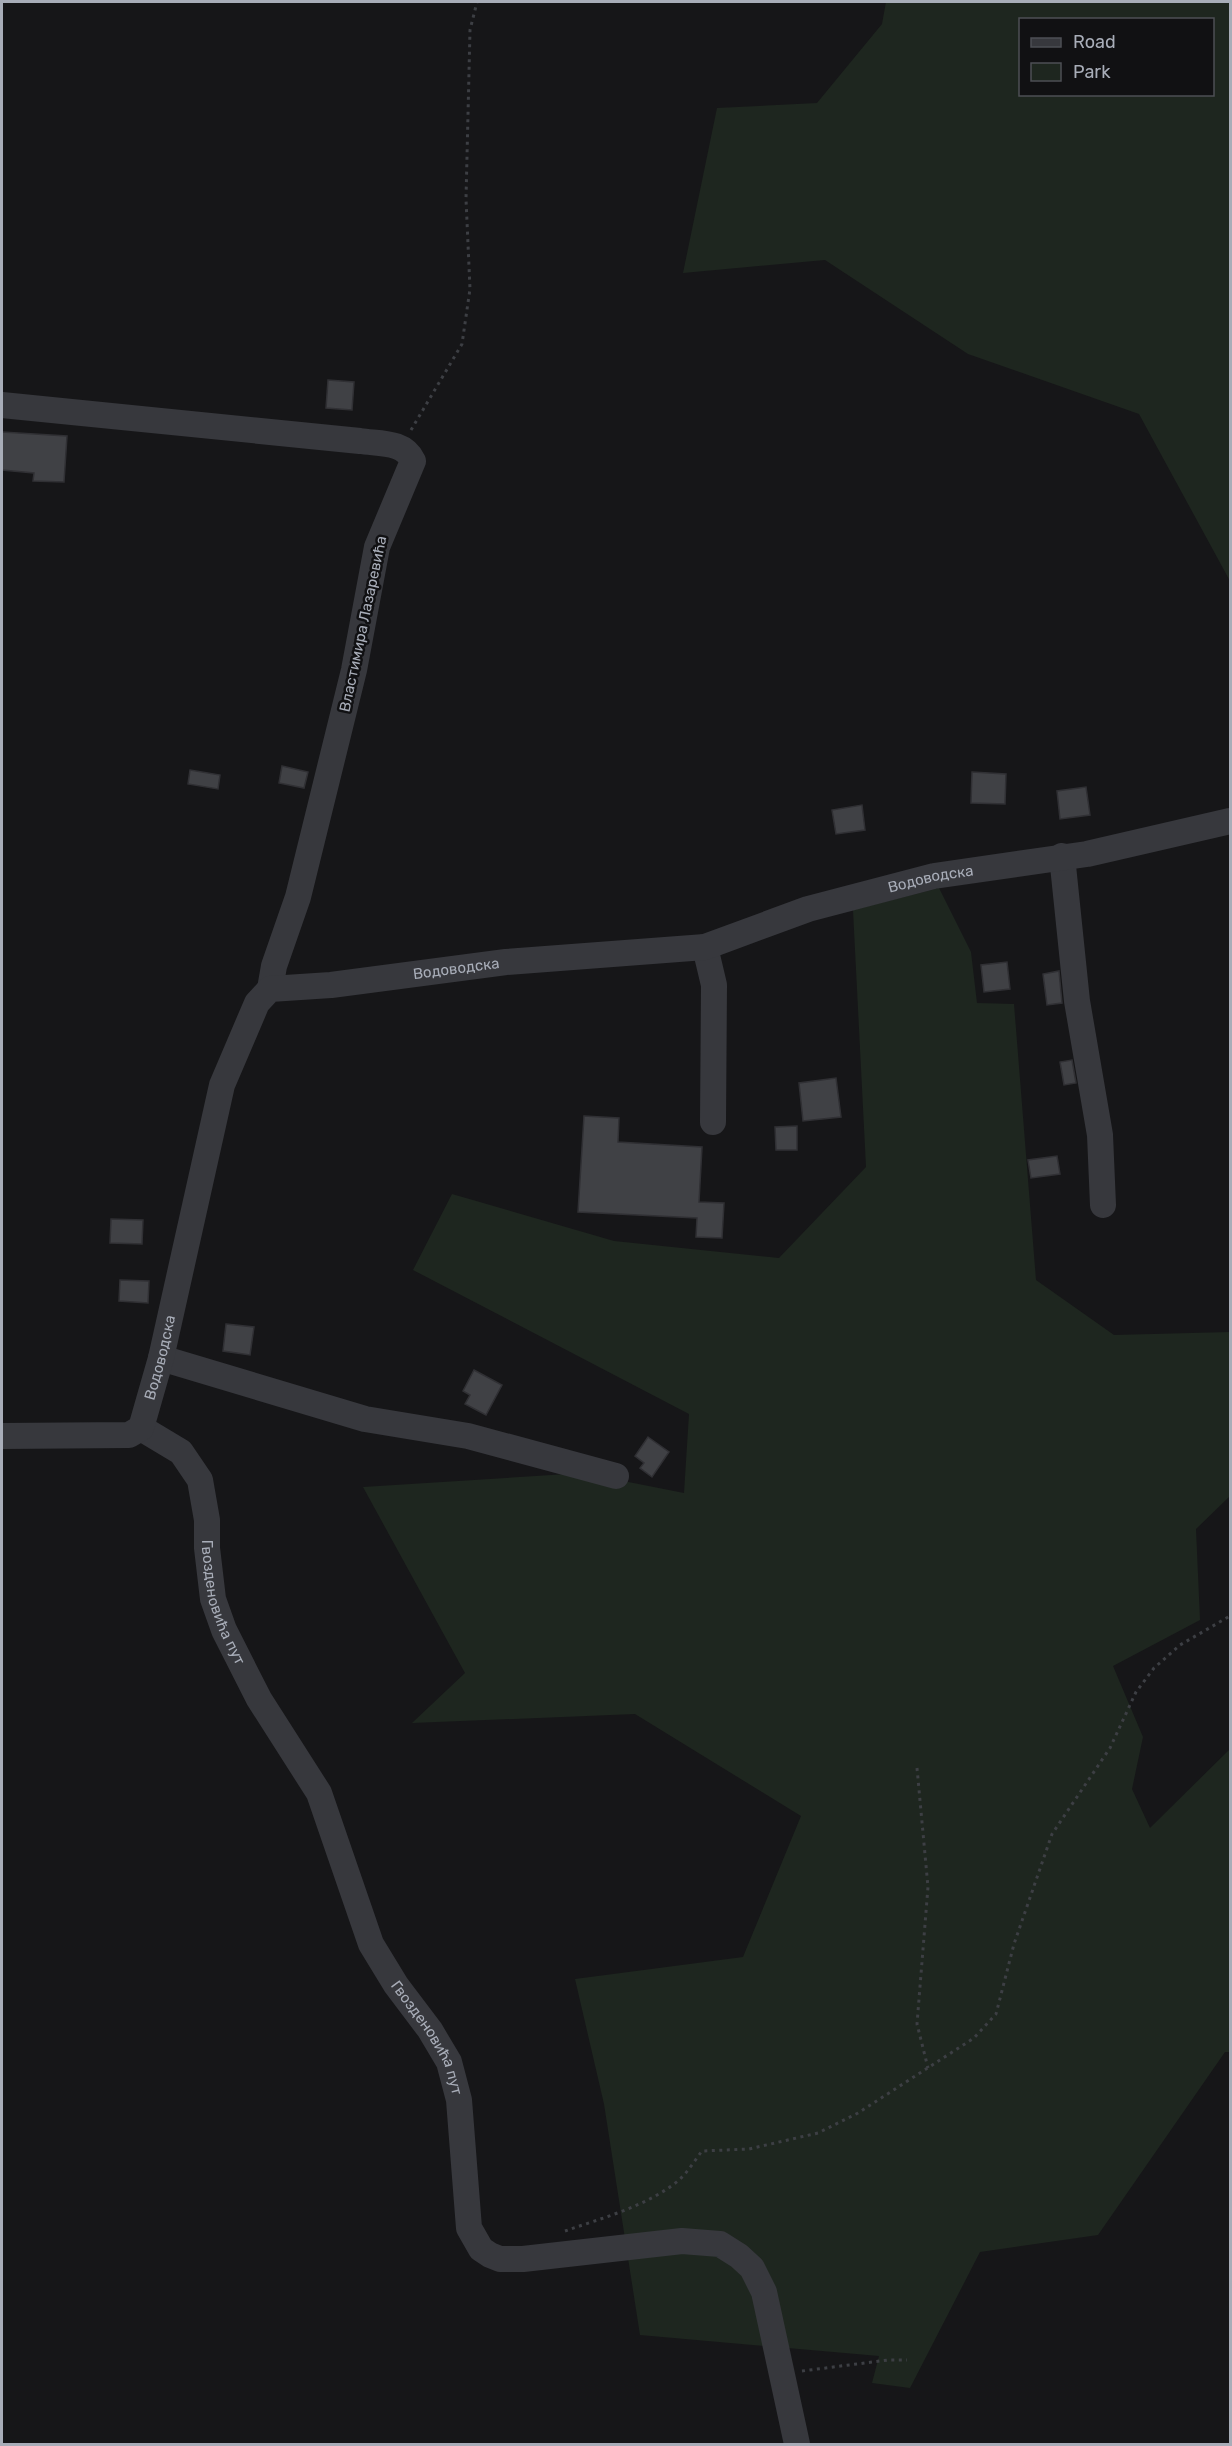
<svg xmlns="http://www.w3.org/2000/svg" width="1232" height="2446" font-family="Rubik,sans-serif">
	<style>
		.green { fill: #1e261f; fill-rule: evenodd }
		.building { fill: #404145; stroke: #303034; stroke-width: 1.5 }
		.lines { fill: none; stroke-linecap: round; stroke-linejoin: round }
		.path { stroke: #3d3f44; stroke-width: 3; stroke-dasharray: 3 4.5; stroke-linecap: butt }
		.minor { stroke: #37383d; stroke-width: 26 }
		.labels { text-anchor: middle; stroke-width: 5; stroke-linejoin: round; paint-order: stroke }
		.street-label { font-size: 15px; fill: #a8adb8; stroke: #111113 }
	</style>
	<rect width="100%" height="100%" fill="#161618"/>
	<path class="green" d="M886,2H1230V581L1139,414L968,354L825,260L683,273L717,108L817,103L882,24ZM1020,20H1212V94H1020Z
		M939,888L971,952L977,1003L1014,1004L1036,1280L1114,1335L1230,1332V1496L1196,1529L1200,1620L1113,1666L1143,1737L1132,1789L1150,1828L1230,1749V2052H1225L1098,2235L980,2252L910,2388L872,2383L879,2356L640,2335L604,2104L575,1979L743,1957L801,1816L635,1714L412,1723L465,1673L363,1487L583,1473L684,1493L689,1414L413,1270L452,1194L614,1241L779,1258L866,1167L853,910Z"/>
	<path class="building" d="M328,380L354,382L352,410L326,408Z
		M2,432L67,436L64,482L33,481L34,473L2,470Z
		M282,766L308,772L304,788L279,783Z
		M190,770L220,775L218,789L188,784Z
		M972,772L1006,774L1005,804L971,803Z
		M1086,787L1090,815L1060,819L1057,791Z
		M862,805L865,830L836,834L832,810Z
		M1007,962L1010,989L984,992L981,965Z
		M1059,971L1062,1003L1047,1005L1043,974Z
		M1072,1060L1076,1083L1064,1085L1060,1062Z
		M836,1078L841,1117L803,1121L799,1083Z
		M584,1116L619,1118L618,1142L702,1147L699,1202L724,1203L722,1238L696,1237L697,1218L578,1212Z
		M797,1126V1150H776L775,1127Z
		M1057,1156L1060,1174L1031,1178L1028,1160Z
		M111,1219L143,1220L142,1244L110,1243Z
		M120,1280L149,1281L148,1303L119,1301Z
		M226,1324L254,1327L250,1355L223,1351Z
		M474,1370L502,1385L486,1415L465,1404L470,1395L463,1391Z
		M648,1437L669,1452L652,1477L640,1468L644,1463L635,1456Z"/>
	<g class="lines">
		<path class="path" d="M411,430L462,344L470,289L466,199L470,30L477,2
			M917,1768L928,1887L917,2024L928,2068
			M565,2231C602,2218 648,2206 679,2180C688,2172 695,2160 702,2151L749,2149L818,2133L858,2113L974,2038L996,2014L1014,1944L1052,1834L1110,1748L1136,1692L1154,1668L1180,1645L1230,1616
			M802,2371L888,2360H907"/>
		<g class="minor">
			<path d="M2,405L360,441C380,444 404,441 413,461L377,547L354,670L298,897L274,966L270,989"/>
			<path d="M1062,856L1077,1001L1100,1135L1103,1205"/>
			<path d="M705,947L714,985L713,1122"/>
			<path d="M161,1358L365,1419L468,1436L616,1476"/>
			<path id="s1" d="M141,1428L181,1452L200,1480L207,1520V1548L213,1599L224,1630L259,1699L319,1793L371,1944L396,1985L430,2030L449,2062L459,2100L469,2228L481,2249L490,2255L500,2259H523L682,2241L720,2244L739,2256L752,2268L764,2292L797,2444"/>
			<path id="s2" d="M2,1436L129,1435L141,1428L161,1358L222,1085L257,1003L270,989L331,985L506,962L705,947L808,909L934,876L1087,854L1230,821"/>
		</g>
	</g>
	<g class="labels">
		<g class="street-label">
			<text transform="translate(363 624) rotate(-78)" y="5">Властимира Лазаревића</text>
			<text dy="5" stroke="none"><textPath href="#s2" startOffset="1275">Водоводска</textPath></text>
			<text dy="5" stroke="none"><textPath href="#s2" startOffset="789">Водоводска</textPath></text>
			<text dy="5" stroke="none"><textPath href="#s2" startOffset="214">Водоводска</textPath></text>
			<text dy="5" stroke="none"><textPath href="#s1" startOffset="206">Гвозденовића пут</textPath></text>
			<text dy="5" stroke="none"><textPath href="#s1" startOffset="692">Гвозденовића пут</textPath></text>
		</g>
	</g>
	<rect width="1232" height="2446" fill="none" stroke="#a8adb8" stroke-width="6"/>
	<rect x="1019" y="18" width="195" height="78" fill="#111113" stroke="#4d4f55" stroke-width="1.5"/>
	<rect x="1031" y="38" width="30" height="9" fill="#37383d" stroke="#4d4f55" stroke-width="1.5"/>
	<text x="1073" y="48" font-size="18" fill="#a8adb8">Road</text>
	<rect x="1031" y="63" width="30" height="18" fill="#1e261f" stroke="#4d4f55" stroke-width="1.5"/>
	<text x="1073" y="78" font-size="18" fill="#a8adb8">Park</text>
</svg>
